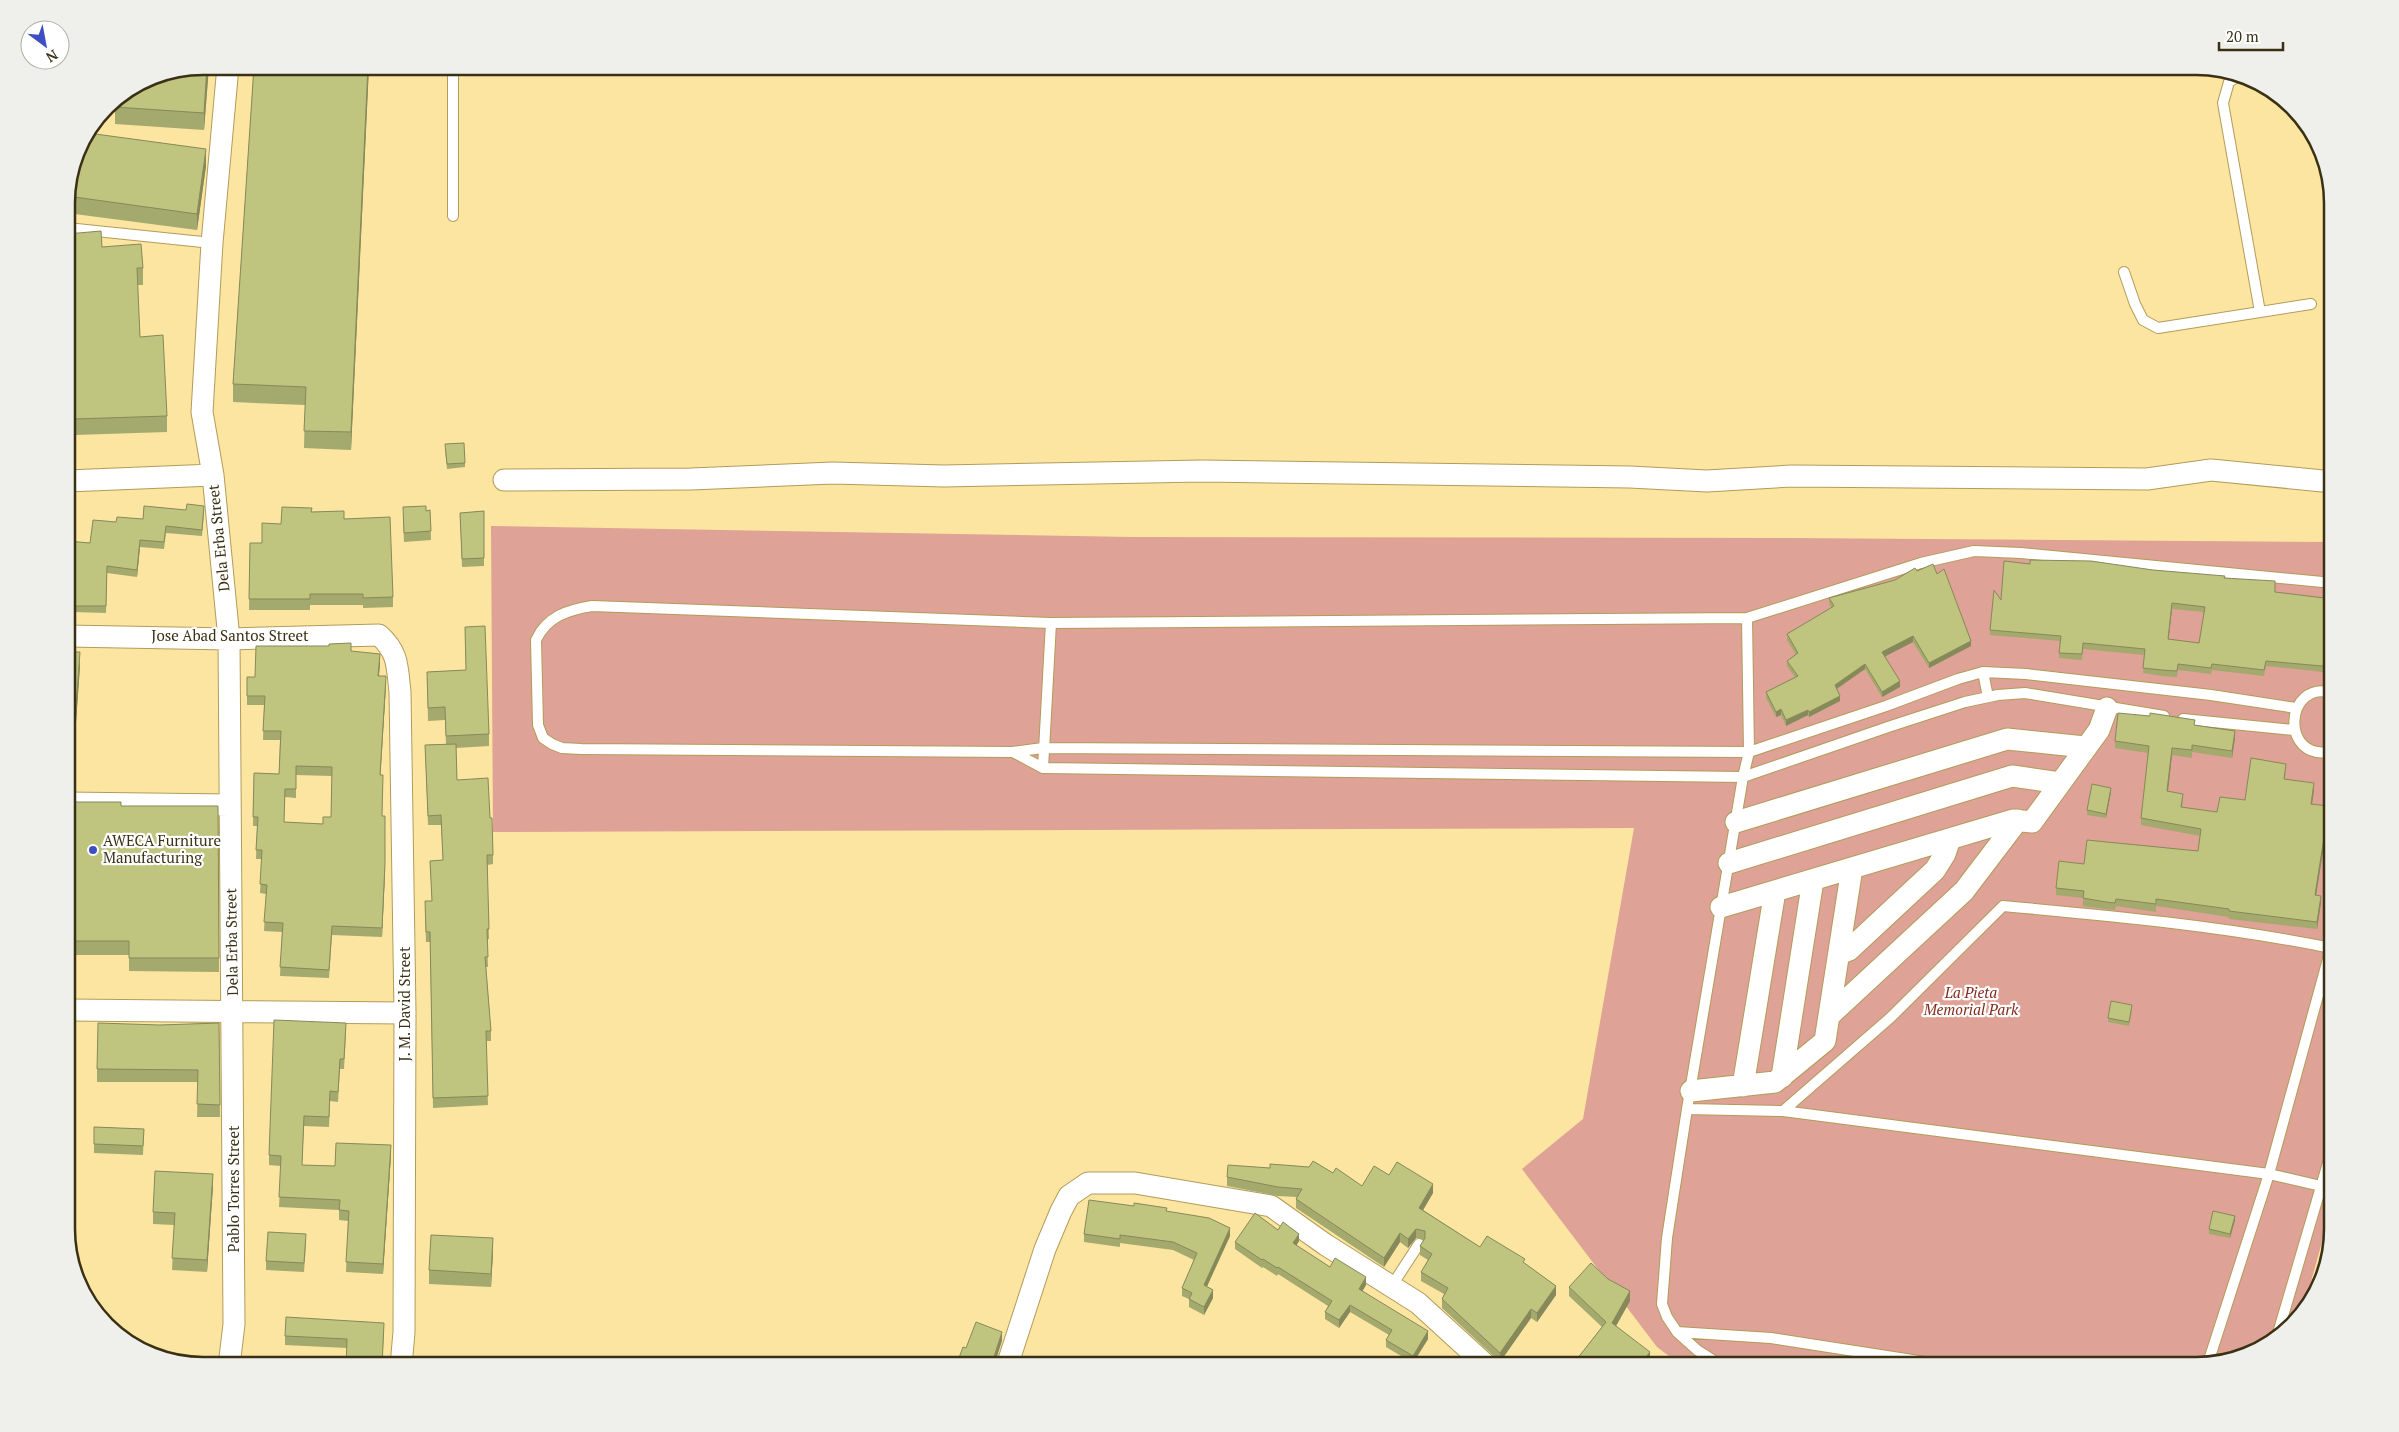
<svg xmlns="http://www.w3.org/2000/svg" width="2399" height="1432" font-family="'PT Serif',serif">
	<style>
		.green { fill: #dfa296 }
		.lines { fill: none; stroke-linecap: round; stroke-linejoin: round }
		.service-casing { stroke: #b29c59; stroke-width: 12 }
		.minor-casing { stroke: #b29c59; stroke-width: 23 }
		.service { stroke: #fff; stroke-width: 10 }
		.minor { stroke: #fff; stroke-width: 21 }
		.wall { fill: #a4a96d; fill-rule: evenodd }
		.shaded-wall { fill: #868959 }
		.building { fill: #bfc47f; stroke: #868959; fill-rule: evenodd }
		.poi-dot { fill: #3e4fc2; stroke: #fff; stroke-width: 2 }
		.labels { text-anchor: middle; stroke-width: 4.5; stroke-linejoin: round; paint-order: stroke }
		.street-label { font-size: 15px; fill: #3a3115; stroke: #fff }
		.poi-label { font-size: 15px; fill: #3a3115; stroke: #fff; text-anchor: start }
		.park-label { font-size: 15px; font-style: italic; fill: #832c1e; stroke: #fff }
		.rim { fill: none; stroke: #3a3115; stroke-width: 2.5 }
	</style>
	<rect width="100%" height="100%" fill="#fce5a0"/>
	<path class="green" d="M491,526L1133,537L1787,538L2333,542V1202L2304,1307L2265,1347L2196,1366H1682L1657,1347L1522,1169L1583,1119L1634,828L493,832Z"/>
	<g class="lines">
		<g class="service-casing">
			<path id="service" d="M2237,77L2229,82L2223,103L2260,312
				M453,216V66
				M67,228L212,243
				M2124,272L2135,304L2143,320L2158,328L2311,304
				M1051,623L592,606C568,610 547,616 536,640L538,725L543,738L552,744L562,748L581,749L1012,752L1043,748L1749,752L1886,706L1958,679L1983,672L2026,674L2211,695L2296,708
				M1983,672L1988,697
				M2333,693C2284,678 2279,764 2333,751
				M2183,719L2294,730
				M1013,752L1043,768L1743,777L1891,726L1965,702L1998,695L2025,693L2164,716
				M1043,768L1051,623L1747,618L1921,563L1974,551L2021,553L2333,583
				M1687,1109L1783,1111L2269,1174L2321,1186
				M1783,1111L1890,1018L2003,906C2113,916 2223,926 2331,948
				M1391,1287L1419,1244
				M1677,1332L1771,1338L1951,1366
				M2278,1333L2333,1146
				M2208,1363L2269,1174L2331,948L2333,933
				M1722,1366L1697,1350L1677,1332L1667,1317L1662,1304L1667,1238L1687,1109L1743,777L1749,752L1747,618"/>
		</g>
		<g class="minor-casing">
			<path id="minor" d="M228,66L212,243L202,412L213,475L229,639L234,1324L229,1366
				M504,480L691,479L833,473L944,476L1202,471L1630,477L1707,481L1791,476L2147,479L2211,470L2333,482
				M67,481L213,475
				M67,636L229,639L379,635C399,653 397,667 400,692L405,1013L404,1332L401,1366
				M67,803L230,805
				M1736,822L2007,739L2085,747
				M1729,863L2012,776L2060,783
				M1721,907L2013,820L2032,822L2099,730L2107,708
				M1839,954L1849,950L1935,870L1945,854L1950,839
				M67,1010L405,1013
				M1829,1016L1964,891L2018,820
				M1782,1077L1813,880
				M1743,1086L1775,891
				M1691,1091L1775,1082L1825,1041L1852,868
				M1007,1366L1045,1249L1061,1211L1069,1196L1088,1183H1135L1271,1206L1326,1245L1418,1303L1487,1366"/>
		</g>
		<use href="#service" class="service"/>
		<use href="#minor" class="minor"/>
	</g>
	<path class="wall" d="M203,66H209L204,130L115,124V107Z
		M254,66H369L351,450L304,448L305,405L233,402V384Z
		M206,166L197,230L67,213V195Z
		M67,234L102,247L143,268V285H137L140,337L167,416V432L74,435V448H67Z
		M445,449L465,463V467L447,469Z
		M430,510L431,540L404,542L403,516L426,511Z
		M484,511V566L462,567L460,513Z
		M312,512L344,519L393,597V607L363,608V605H310V610H249L250,543H262L281,524Z
		M204,513L202,536L166,533L164,549L140,547L137,577L107,573L106,613L74,612L75,566L67,565V541L90,543L116,522Z
		M2030,564L2153,570L2224,578L2275,592L2333,599V673L2266,666L2264,676L2212,670L2211,674L2178,670L2177,677L2162,676L2143,673L2145,655L2083,649L2082,660L2059,658L2060,641L1990,635V630L2001,600ZM2172,609L2204,612L2199,643L2168,639Z
		M1917,571L1937,574L1971,646L1929,668L1913,642L1885,656L1900,687L1882,697L1865,669L1837,689L1840,701L1809,717L1808,715L1786,726L1781,715L1776,717L1766,698V692L1795,677L1787,666V661L1796,655L1787,640V634L1832,608L1829,603V598L1895,580Z
		M465,627L489,734V746L456,748L457,780L490,818L493,855V864L487,865L489,939H487L488,967H486L491,1031V1041H486L488,1105L433,1108L430,942H426L425,911L432,901L430,861L443,860L441,825H428L425,745L446,744L445,720L428,721L427,672L466,670Z
		M351,651L380,663L379,676L386,685L380,775L385,872L382,937L332,935L329,978L280,976L282,932L264,931L266,894L260,893L262,859H256L257,826H253L254,773L279,774L280,740H263L264,705H247V677H255ZM296,775L332,776L331,817L323,824L284,822L285,797L296,798Z
		M67,652L80,666L75,736H67Z
		M2195,725L2235,738L2232,758L2192,752V758L2172,755L2168,791L2183,801L2182,807L2217,812L2245,800L2286,771L2285,779L2314,790L2312,804L2329,814L2316,895L2321,903L2317,929L2229,919V917L2156,906V912L2116,906L2115,910L2106,909L2083,906V898L2056,895V888L2084,864L2198,851L2200,836L2141,825V818L2148,753L2115,748V741Z
		M2111,792L2106,818L2087,815V810Z
		M67,802L121,806H218L219,972L129,971V955H67Z
		M2132,1010L2129,1026L2108,1022V1018Z
		M219,1023L220,1117H197L198,1082H97V1069L160,1025Z
		M346,1033L344,1069H340L338,1102L330,1101L329,1127L304,1126L302,1165L335,1166L391,1155L383,1274L346,1272L348,1221L339,1220V1210L279,1207L281,1166L269,1165V1155Z
		M94,1127L144,1129L143,1155L94,1153Z
		M1333,1173L1362,1186L1389,1175L1433,1193L1423,1210L1480,1247L1525,1264L1556,1295L1537,1322L1531,1318L1500,1362L1442,1308V1299L1444,1294L1421,1281V1272L1428,1260L1420,1255V1246L1424,1240L1416,1238L1408,1248L1400,1242L1384,1267L1296,1208V1199L1297,1197L1278,1196L1227,1186V1177Z
		M213,1186L207,1272L172,1270L174,1225L153,1224V1212Z
		M1167,1212L1230,1236L1207,1286L1213,1298L1204,1315L1189,1307V1299L1182,1296V1288L1194,1260L1173,1250L1120,1243V1247L1084,1242V1234Z
		M2235,1220L2230,1238L2209,1234V1229Z
		M1278,1230L1299,1241L1296,1246L1330,1267L1366,1285L1362,1291L1428,1339L1413,1363L1386,1347V1340L1389,1335L1350,1312L1339,1328L1325,1319V1312L1328,1306L1278,1274L1277,1276L1263,1267L1262,1268L1235,1249V1242Z
		M306,1243L304,1272L266,1270V1261Z
		M493,1252L491,1287L429,1284V1270Z
		M1569,1287L1630,1301L1616,1326L1650,1361L1577,1359L1602,1327L1569,1296Z
		M384,1332L382,1366H346L347,1348L285,1345V1336Z"/>
	<path class="shaded-wall" d="M207,66H209L204,130V113Z
		M368,66H369L351,450V432Z
		M206,149V166L197,230V214Z
		M140,540V547L137,577V570Z
		M2172,603V609L2168,645V639Z
		M1913,636V642L1882,658V652Z
		M1971,641V646L1929,668V663Z
		M80,652V666L75,736V722Z
		M380,654V663L378,685V676Z
		M1865,664V669L1835,690V685Z
		M386,676V685L380,784V775Z
		M1900,681V687L1882,697V692Z
		M1840,696V701L1809,717V712Z
		M1781,709V715L1776,717V712Z
		M1808,710V715L1786,726V720Z
		M2235,731V738L2232,758V751Z
		M2172,748V755L2167,799V791Z
		M2314,783V790L2311,811V804Z
		M2111,788V792L2106,818V814Z
		M2329,806V814L2315,902V895Z
		M385,863V872L382,937V928Z
		M2321,896V903L2317,929V922Z
		M391,1145V1155L383,1274V1264Z
		M213,1174V1186L207,1272V1260Z
		M1433,1184V1193L1419,1217V1208Z
		M2235,1216V1220L2230,1238V1234Z
		M1230,1228V1236L1204,1293V1285Z
		M1416,1229V1238L1408,1248V1239Z
		M1400,1233V1242L1384,1267V1258Z
		M1299,1234V1241L1293,1251V1243Z
		M493,1238V1252L491,1287V1274Z
		M1366,1277V1285L1359,1297V1289Z
		M1556,1286V1295L1537,1322V1313Z
		M1213,1290V1298L1204,1315V1307Z
		M1630,1291V1301L1612,1333V1323Z
		M1350,1305V1312L1339,1328V1320Z
		M1531,1309V1318L1500,1362V1353Z
		M1428,1331V1339L1413,1363V1356Z
		M1002,1332V1341L994,1366H991Z
		M1650,1352V1362L1646,1357Z"/>
	<path class="building" d="M203,66H207L204,113L115,107V100L151,77Z
		M254,66H368L351,432L304,431L306,387L233,384Z
		M88,133L206,149L197,214L67,196L77,151Z
		M101,231L102,247L141,244L143,268H137L140,337L163,335L167,416L74,419V431L67,432V234Z
		M464,443L465,463L447,464L445,444Z
		M187,504L204,506L202,530L166,526L164,542L140,540L137,570L107,566L106,606H74L75,559L67,558V541L90,543L93,520L116,522L117,517L143,519L144,506L186,510Z
		M426,506V511L430,510L431,531L404,533L403,507Z
		M282,507L312,508L311,512L344,511V519L390,517L393,597L363,598V594H310V599H249L250,543H262V523L281,524Z
		M484,511V558L462,559L460,513Z
		M2030,560L2091,561L2153,570L2225,576L2224,578L2275,581V592L2333,599V667L2266,661L2264,670L2212,664L2211,668L2178,664L2177,671L2162,670L2143,668L2145,649L2083,643L2082,654L2059,653L2061,636L1990,630L1994,590L2001,600L2004,561L2030,564ZM2172,603L2205,607L2199,643L2168,639Z
		M1933,564L1937,574L1944,569L1971,641L1929,663L1913,636L1882,652L1900,681L1882,692L1865,664L1835,685L1840,696L1809,712L1808,710L1786,720L1781,709L1776,712L1766,692L1798,676L1787,661L1798,653L1787,634L1834,606L1829,598L1895,580L1915,568L1917,571Z
		M485,626L489,734L446,736L445,707L428,708L427,672L466,670L465,627Z
		M351,643V651L380,654L378,676H386L380,775H383L382,816H385V863L382,928L332,926L329,970L280,967L283,923L264,922L267,885L260,884L262,850H256L258,817H253L254,773L279,774L281,731H263L265,696H247V677H255L256,646H329V644ZM296,766L332,767L331,817H323V824L284,822L285,789H296Z
		M67,652H80L75,722H67Z
		M2118,713L2150,716V713L2195,720L2194,725L2235,731L2232,751L2192,745V750L2172,748L2167,791L2183,794L2181,807L2217,812L2220,797L2245,800L2251,758L2286,764L2284,779L2314,783L2311,804L2329,806L2315,895L2321,896L2317,922L2229,911V909L2156,899V904L2116,899L2115,903L2106,902L2083,898L2084,891L2056,888L2059,861L2084,864L2087,840L2198,851L2201,829L2141,818L2149,746L2115,741Z
		M456,744L457,780L488,778L490,818H492L493,855H487L489,929H487L488,957H485L491,1031H486L488,1096L433,1098L430,932H426L425,901H432L430,861L443,860L441,815L428,816L425,745Z
		M2092,784L2111,788L2106,814L2087,810Z
		M67,802H121V806H218L219,958H129V941H67Z
		M2111,1001L2132,1005L2129,1022L2108,1018Z
		M274,1020L346,1023L344,1059H340L338,1092L330,1091L329,1117L304,1116L302,1165L335,1166L336,1143L391,1145L383,1264L346,1262L349,1211L339,1210L340,1200L279,1197L281,1156L269,1155Z
		M98,1023L160,1025L219,1023L220,1105L197,1104L198,1070L97,1069Z
		M94,1127L144,1129L143,1146L94,1144Z
		M1313,1161L1333,1173L1336,1168L1362,1186L1374,1166L1389,1175L1397,1162L1433,1184L1419,1208L1480,1247L1487,1236L1525,1259L1523,1262L1556,1286L1537,1313L1531,1309L1500,1353L1442,1299L1448,1288L1421,1272L1432,1254L1420,1246L1425,1238V1231L1416,1229L1408,1239L1400,1233L1384,1258L1296,1199L1302,1189L1278,1187L1227,1177L1228,1165L1270,1168V1164L1309,1167Z
		M155,1171L213,1174L207,1260L172,1258L175,1213L153,1212Z
		M1089,1200L1134,1206V1203L1167,1208L1166,1211L1209,1218L1230,1228L1204,1285L1213,1290L1204,1307L1189,1299L1192,1293L1182,1288L1197,1253L1173,1242L1120,1235V1239L1084,1234Z
		M2213,1211L2235,1216L2230,1234L2209,1229Z
		M1255,1213L1278,1230L1283,1222L1299,1234L1293,1243L1330,1267L1335,1258L1366,1277L1359,1289L1428,1331L1413,1356L1386,1340L1392,1330L1350,1305L1339,1320L1325,1312L1332,1301L1278,1267L1277,1268L1263,1259L1262,1260L1235,1242Z
		M268,1232L306,1234L304,1263L266,1261Z
		M431,1235L493,1238L491,1274L429,1270Z
		M1591,1263L1608,1279L1630,1291L1612,1323L1650,1352L1646,1357L1656,1366H1568L1575,1357L1577,1359L1606,1322L1569,1287Z
		M286,1317L384,1323L382,1366H346L347,1339L285,1336Z
		M976,1322L1002,1332L991,1366H956L963,1347L966,1348Z"/>
	<circle class="poi-dot" cx="93" cy="850" r="5"/>
	<g class="labels">
		<g class="street-label">
			<text transform="translate(219 538) rotate(-96)" y="5">Dela Erba Street</text>
			<text x="230" y="641">Jose Abad Santos Street</text>
			<text transform="translate(232 942) rotate(-91)" y="5">Dela Erba Street</text>
			<text transform="translate(405 1004) rotate(-90)" y="5">J. M. David Street</text>
			<text transform="translate(234 1189) rotate(-90)" y="5">Pablo Torres Street</text>
		</g>
		<g class="poi-label">
			<text x="103" y="846">AWECA Furniture<tspan x="103" dy="17">Manufacturing</tspan></text>
		</g>
		<g class="park-label">
			<text x="1971" y="998">La Pieta<tspan x="1971" dy="17">Memorial Park</tspan></text>
		</g>
	</g>
	<path d="M0 0H2399V1432H0ZM203 75H2196A128 128 0 0 1 2324 203V1229A128 128 0 0 1 2196 1357H203A128 128 0 0 1 75 1229V203A128 128 0 0 1 203 75Z" fill="#efefec" fill-rule="evenodd"/>
	<path class="rim" d="M203 75H2196A128 128 0 0 1 2324 203V1229A128 128 0 0 1 2196 1357H203A128 128 0 0 1 75 1229V203A128 128 0 0 1 203 75Z"/>
	<g transform="translate(45 45) rotate(148)"><circle r="24" fill="#ffffff" stroke="#b0ada1"/>
	<path d="M0-4L9 19L0 12L-9 19Z" fill="#3e4fc2"/>
	<text y="-8" font-size="14" font-weight="bold" text-anchor="middle" fill="#3a3115">N</text>
	</g>
	<path d="M2219 42v8h64v-8" fill="none" stroke="#3a3115" stroke-width="2.5"/>
	<text x="2226" y="42" font-size="15" fill="#3a3115" stroke="#ffffff" stroke-width="4" paint-order="stroke">20 m</text>
</svg>
